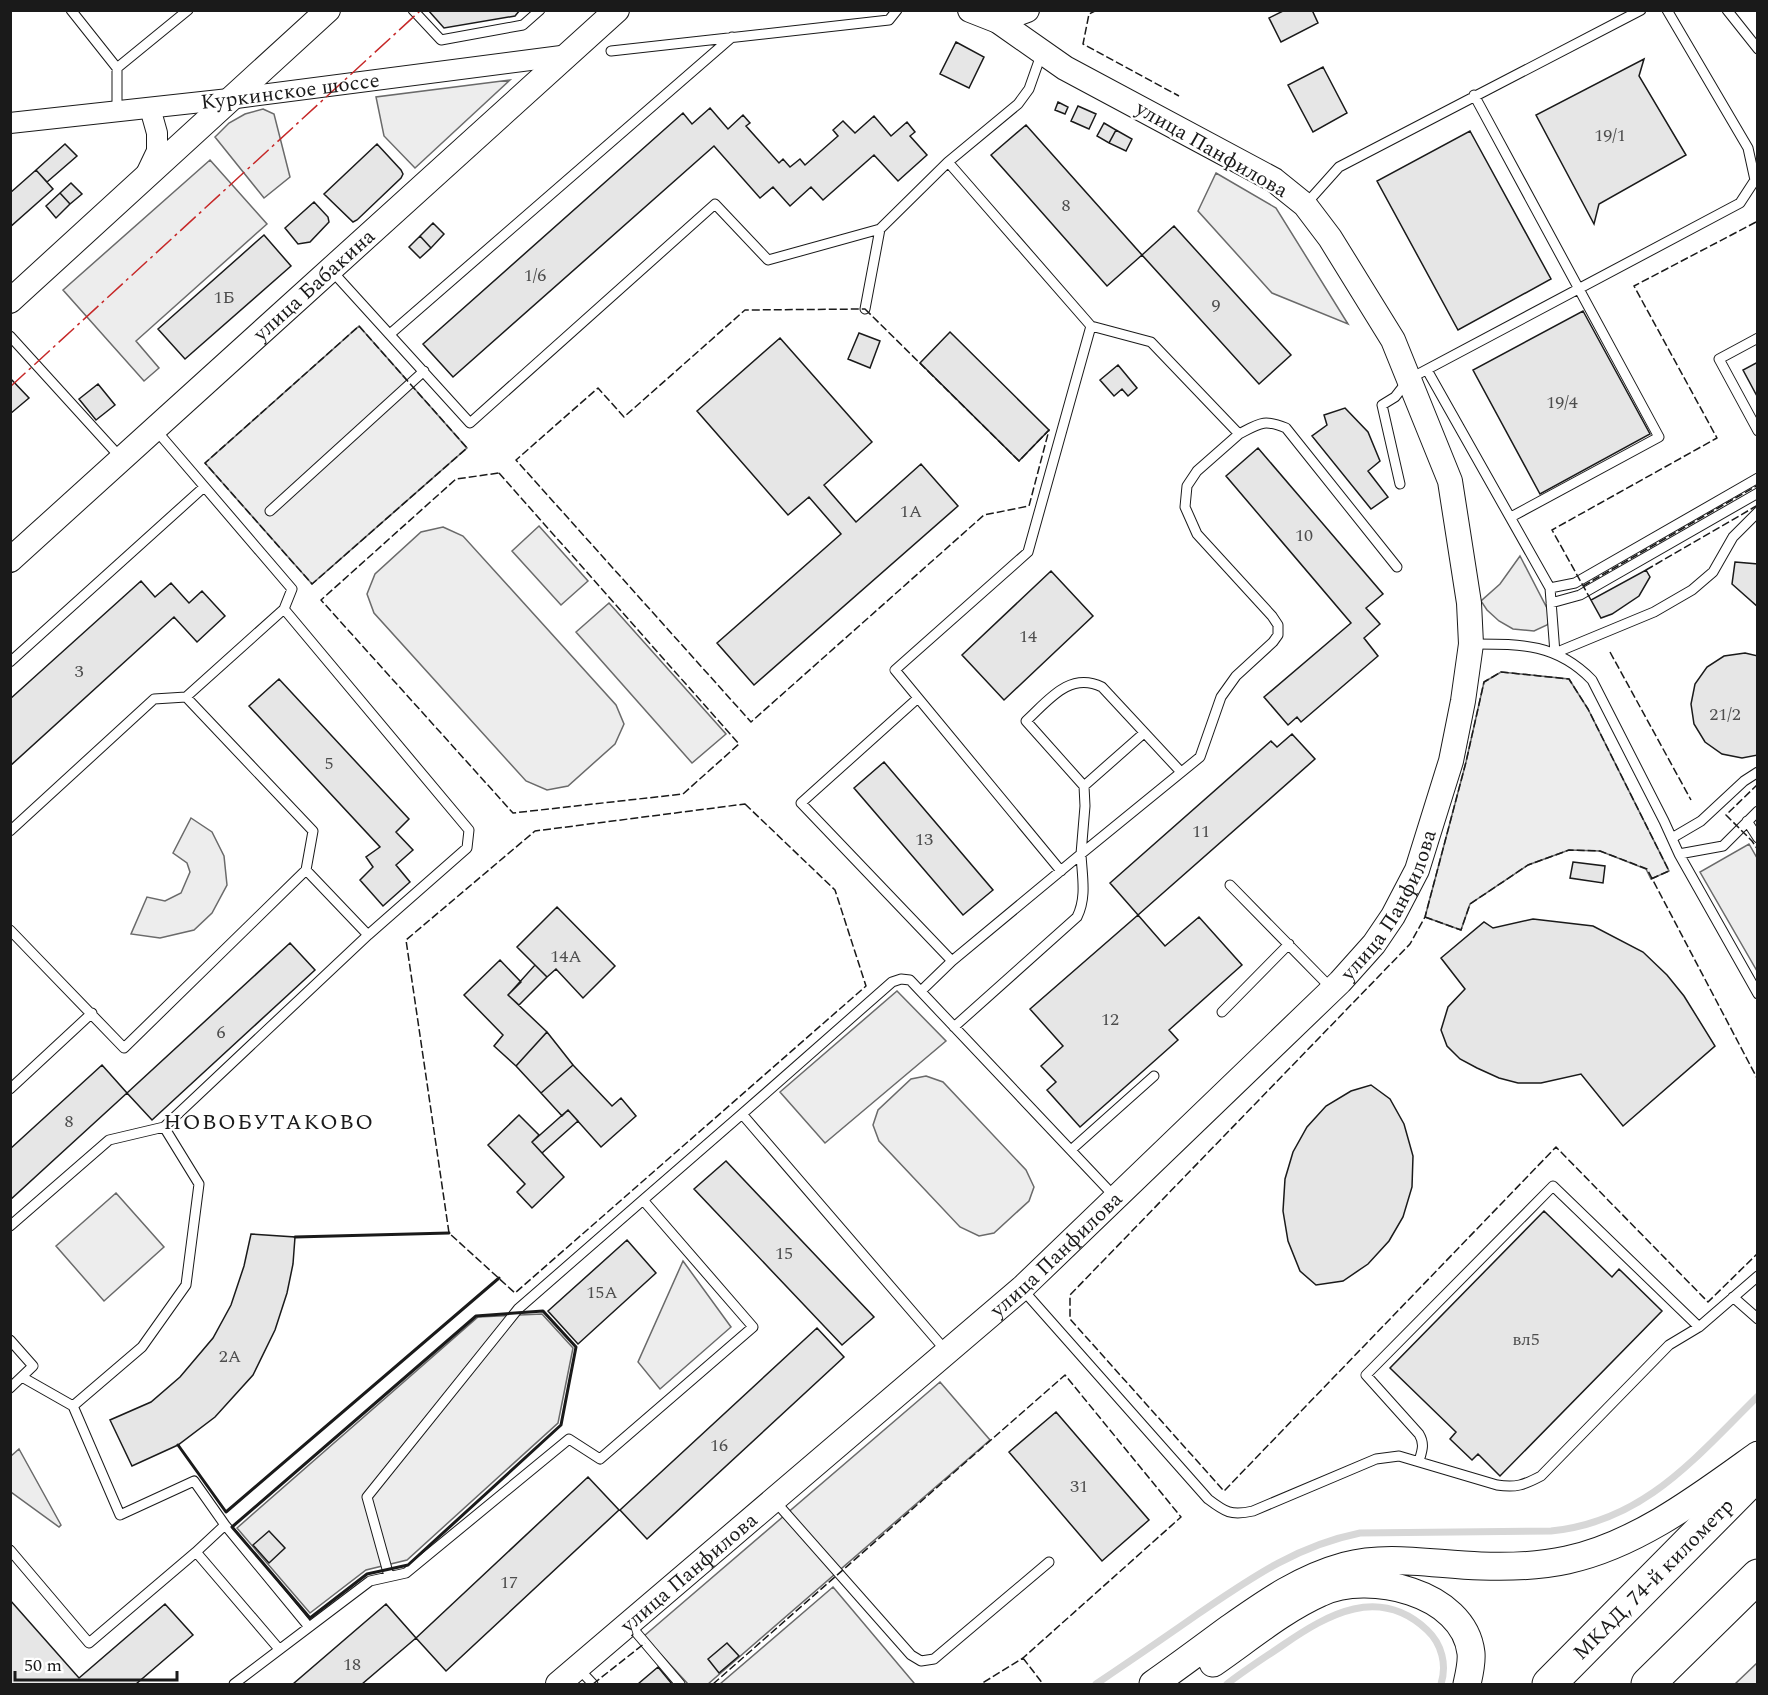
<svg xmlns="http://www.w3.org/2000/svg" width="1768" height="1695" font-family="Spectral,serif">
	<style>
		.built { fill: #ededed; stroke: #6a6a6a; stroke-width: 1.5 }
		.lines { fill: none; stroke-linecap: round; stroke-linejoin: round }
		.stream { stroke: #d7d7d7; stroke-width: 7 }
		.building { fill: #e6e6e6; stroke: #1a1a1a; stroke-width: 1.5 }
		.service-casing { stroke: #1a1a1a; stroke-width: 11 }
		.minor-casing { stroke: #1a1a1a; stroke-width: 22 }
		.tertiary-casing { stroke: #1a1a1a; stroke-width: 26 }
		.secondary-casing { stroke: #1a1a1a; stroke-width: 29 }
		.trunk-casing { stroke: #1a1a1a; stroke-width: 35 }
		.service { stroke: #fff; stroke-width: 9 }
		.minor { stroke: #fff; stroke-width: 20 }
		.tertiary { stroke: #fff; stroke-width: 24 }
		.secondary { stroke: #fff; stroke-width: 27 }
		.trunk { stroke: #fff; stroke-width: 33 }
		.fence { stroke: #1a1a1a; stroke-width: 1.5; stroke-dasharray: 8 3; stroke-linecap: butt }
		.wall { stroke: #1a1a1a; stroke-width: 3 }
		.power { stroke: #c62828; stroke-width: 1.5; stroke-dasharray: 21 4.5 3 4.5; stroke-linecap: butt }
		.labels { text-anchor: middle; stroke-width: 4.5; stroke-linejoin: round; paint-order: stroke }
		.number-label { font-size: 18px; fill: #4d4d4d }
		.street-label { font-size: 21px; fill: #1a1a1a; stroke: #fff }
		.neighbourhood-label { font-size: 22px; letter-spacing: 1.5px; fill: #1a1a1a; stroke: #fff }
	</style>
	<rect width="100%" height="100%" fill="#fff"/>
	<path class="built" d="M510,80L415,168L384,136L376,97Z
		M263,109L274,114L290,177L264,198L215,137L229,123L245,114Z
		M210,160L267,224L136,341L159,368L144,381L63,290Z
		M1216,173L1276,208L1348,324L1272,293L1198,211Z
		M359,326L467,448L312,584L205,463Z
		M539,526L588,581L561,605L512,551Z
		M443,527L463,536L616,705L624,724L615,744L568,786L547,790L526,781L374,613L367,594L375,574L421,532Z
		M1520,556L1550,614L1551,620L1547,625L1534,631L1513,629L1499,621L1487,610L1481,601L1500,584Z
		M609,603L726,734L692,763L576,632Z
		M1501,672L1569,679L1588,709L1669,871L1651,879L1646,869L1600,851L1569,850L1528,865L1470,904L1461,930L1425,917L1466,762L1484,682Z
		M191,818L212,832L224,856L227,885L212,913L194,930L160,938L131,934L147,897L165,901L181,893L190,872L187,863L173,853Z
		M1749,844L1757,858V971L1700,872Z
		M897,991L946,1041L825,1143L780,1092Z
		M926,1076L943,1082L1026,1170L1034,1187L1029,1201L994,1233L979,1236L960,1227L879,1141L873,1125L878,1110L911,1079Z
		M116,1193L164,1247L104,1301L56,1246Z
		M683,1261L731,1327L660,1389L638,1362Z
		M542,1314L573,1348L558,1423L407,1560L366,1570L310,1613L237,1528L478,1317Z
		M940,1382L990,1440L708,1684H688L644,1636Z
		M19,1449L61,1525L59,1527L11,1492V1456Z
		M833,1587L914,1683L912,1684H720Z
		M1757,1663V1684H1735Z"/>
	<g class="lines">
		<path class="stream" d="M1096,1684C1130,1661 1164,1638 1198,1614C1251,1578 1296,1546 1360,1533L1551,1531C1644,1522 1695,1458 1758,1396
			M1227,1684C1245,1670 1264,1658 1283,1645C1328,1614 1379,1585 1427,1630C1442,1644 1447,1665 1441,1684"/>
	</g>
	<path class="building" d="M428,10H520L515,16L444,28Z
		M1285,10H1312L1318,23L1281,42L1269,18Z
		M956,42L984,57L969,88L940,74Z
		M1644,59L1639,76L1686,155L1599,204L1594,224L1536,115Z
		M1323,67L1347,113L1313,132L1288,85Z
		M1058,102L1068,107L1065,114L1055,110Z
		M1078,106L1096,114L1089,129L1071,121Z
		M710,108L728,129L743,115L750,123L746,126L779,163L783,159L790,167L800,159L805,165L838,136L833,130L843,121L855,133L874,116L891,136L907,122L915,132L910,136L927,155L898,181L874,155L823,200L811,187L790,206L773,187L760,198L714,146L453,377L423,344L683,113L692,124Z
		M1104,123L1116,130L1109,143L1097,136Z
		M1026,125L1142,255L1107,286L991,155Z
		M1116,130L1132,139L1126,151L1109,143Z
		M1470,131L1551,279L1458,330L1377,181Z
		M65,144L77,156L47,182L36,170Z
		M377,144L401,170L403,174L401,178L357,220L353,222L324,194Z
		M36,170L53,189L10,227V193Z
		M71,183L82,194L70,204L60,193Z
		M60,193L70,204L56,218L46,206Z
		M314,202L328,217L329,222L310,242L298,244L285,228Z
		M433,223L444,234L431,248L420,236Z
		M1174,226L1291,355L1259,384L1142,255Z
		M264,235L291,266L185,359L158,329Z
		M420,236L431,248L420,258L409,247Z
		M1583,311L1650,434L1540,494L1473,370Z
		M950,332L1049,430L1019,461L920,363Z
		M859,333L880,341L870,368L848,359Z
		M780,338L872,442L824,485L856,522L921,464L958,506L754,685L717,643L841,534L809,497L788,515L697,411Z
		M1758,362V398L1743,370Z
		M1118,365L1137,388L1128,396L1122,389L1114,396L1100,380Z
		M10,378L29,398L10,414Z
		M98,384L115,405L96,420L79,399Z
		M1345,408L1368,432L1380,461L1368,471L1388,497L1371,509L1312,436L1327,425L1324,415Z
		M1258,448L1383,594L1366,608L1380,624L1364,638L1378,656L1301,722L1297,717L1288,725L1264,697L1351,623L1226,476Z
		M1735,562L1758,564V607L1732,584Z
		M1646,570L1650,577L1639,596L1612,614L1601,618L1591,600Z
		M1051,571L1093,616L1004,700L962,655Z
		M141,581L155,597L171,583L189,603L202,591L225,616L197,642L174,617L10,766V699Z
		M1745,653L1758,656V755L1742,758L1722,754L1705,742L1694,724L1691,704L1695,684L1707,667L1724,656Z
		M279,679L409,819L396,832L413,850L396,865L410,882L383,906L360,880L373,867L366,857L380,847L249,706Z
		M1292,734L1315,759L1138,915L1110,883L1271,741L1277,747Z
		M884,762L993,890L963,915L854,788Z
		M1573,862L1605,866L1603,883L1570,878Z
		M557,907L615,966L583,998L556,969L547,977L517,947Z
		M1138,915L1165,946L1199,917L1242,965L1169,1030L1178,1040L1080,1127L1047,1090L1056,1082L1041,1066L1063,1046L1030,1009Z
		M1533,919L1593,926L1643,952L1667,975L1684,996L1715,1046L1623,1126L1581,1074L1541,1083H1518L1499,1078L1477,1068L1460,1059L1447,1046L1441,1030L1448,1007L1465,989L1441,958L1484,922L1493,928Z
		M290,943L315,970L152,1120L127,1093Z
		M500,960L521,982L508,995L547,1032L516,1066L494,1046L503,1035L464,995Z
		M535,965L547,977L519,1005L508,995Z
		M547,1032L573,1065L541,1093L516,1066Z
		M102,1065L127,1093L10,1200V1149Z
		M573,1065L612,1106L621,1098L636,1116L601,1147L568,1110L562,1116L541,1093Z
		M1371,1085L1390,1099L1404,1124L1413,1156L1412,1187L1403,1217L1389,1241L1368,1264L1343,1281L1316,1285L1300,1271L1288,1241L1283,1211L1285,1179L1293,1152L1307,1127L1326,1106L1351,1091Z
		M568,1110L578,1121L542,1153L532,1142Z
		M519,1115L539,1135L532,1142L564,1177L532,1208L517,1192L525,1184L488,1145Z
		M726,1161L874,1317L842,1345L694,1189Z
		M1544,1211L1612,1277L1619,1269L1662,1311L1500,1476L1478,1454L1472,1460L1450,1439L1456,1432L1390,1368Z
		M251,1234L295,1237L293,1264L287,1293L275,1330L253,1375L215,1417L178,1445L132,1466L110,1420L151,1402L180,1377L213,1338L231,1305L244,1266Z
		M627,1240L656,1273L578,1344L548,1311Z
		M817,1328L844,1357L647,1539L620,1510Z
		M1056,1412L1149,1520L1102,1561L1009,1452Z
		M588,1477L619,1510L446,1671L416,1638Z
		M269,1531L285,1548L269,1563L253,1545Z
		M10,1600L79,1678L165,1604L193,1635L136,1684H10Z
		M386,1604L416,1638L362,1684H293Z
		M727,1643L739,1656L719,1673L708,1659Z
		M658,1667L672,1684H638Z"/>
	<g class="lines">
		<g class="service-casing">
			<path id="service" d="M71,10L117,68V112
				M413,10L441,40L523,25L540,10
				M1727,10L1758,49
				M611,51L889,20L897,10
				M117,68L188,10
				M1474,95L1659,437L1511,517
				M948,162L1091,326L1151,342L1239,434L1197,471L1187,486L1185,507L1197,534L1272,616L1278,625V635L1273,642L1236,676L1221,697L1200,757L1081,854C1082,876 1087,897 1077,917L954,1027
				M1305,205L1339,167L1641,10
				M331,270L470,423L715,204L768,260L880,229L948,162L1018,104L1029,89L1041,55
				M865,309L880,229
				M390,334L732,37
				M10,336L120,457
				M1758,338L1719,359L1758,431
				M1427,370L1550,588L1555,653L1654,612L1692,590L1713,572L1733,537L1758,512
				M1239,434C1260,423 1264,419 1286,428L1397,567
				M1400,484L1382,405L1395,397L1409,379L1740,203L1755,180L1748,148L1667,10
				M270,511L424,371
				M1550,588L1575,583L1758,478
				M1551,603L1580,595L1758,493
				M1471,644C1520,644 1556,643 1592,680L1664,821L1679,854L1758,994
				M10,662L204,487
				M186,697L313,831L306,870L368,935
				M918,698L801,803L952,961
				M1084,786L1144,733
				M1747,821L1758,838
				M10,831L154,699L186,697L284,609
				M1672,838L1701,821L1744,781L1758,772
				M1679,854L1723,846L1758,811
				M1061,871L895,670L1028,552L1091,326
				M1230,885L1331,988
				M10,930L124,1048L306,870
				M921,991L952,961L1081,854L1085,806L1084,786L1026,721C1048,701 1069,671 1102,687L1181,772
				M1222,1012L1289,944
				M10,1089L92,1013
				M742,1114L892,982L901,979L910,980L1115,1197
				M1071,1150L1154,1076
				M10,1226L109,1140L164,1127L368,935L467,848L469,830L284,609L292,589L155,429
				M1023,1290L1208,1499C1225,1512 1231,1516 1253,1511L1376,1459L1399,1456L1497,1485C1516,1488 1524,1485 1541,1476L1669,1345L1699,1327L1758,1276
				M1733,1297L1758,1319
				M10,1340L33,1366L10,1388
				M22,1377L73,1406L120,1515L194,1481L225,1525L196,1552L279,1649
				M73,1406L142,1347L186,1285L199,1184L164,1127
				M1419,1461C1422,1451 1425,1444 1419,1434L1366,1375L1553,1186L1699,1327
				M774,1500L911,1655L921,1661L934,1659L1049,1562
				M225,1525L309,1627
				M10,1550L89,1643L196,1552
				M389,1576L367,1497L518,1309L643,1200
				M629,1624L680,1684
				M578,1668L593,1684
				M234,1684L370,1581L406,1573L569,1439L600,1459L753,1327L643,1200L742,1114L947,1352"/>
		</g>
		<g class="minor-casing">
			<g id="minor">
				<path id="s1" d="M10,123L229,99L569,55"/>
				<path d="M146,174L157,151V133L150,108"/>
			</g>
		</g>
		<g class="tertiary-casing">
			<g id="tertiary">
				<path d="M998,21L1027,10"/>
				<path d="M10,301L328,10"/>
				<path id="s2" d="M10,560L617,10"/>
				<path id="s3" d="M558,1684L1022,1288L1340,982L1374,944L1393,916L1417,870L1451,761L1463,701L1471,644L1469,603L1450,481L1393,340L1330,238L1305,205L1274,180L1065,68L998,21L970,10"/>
			</g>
		</g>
		<g class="secondary-casing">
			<path id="secondary" d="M1213,1663C1248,1639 1282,1610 1320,1593C1368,1570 1464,1592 1471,1653C1472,1663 1469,1675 1467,1684
				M1153,1684C1179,1666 1204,1647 1230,1628C1267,1602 1301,1578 1345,1566C1388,1554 1437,1565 1481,1566C1509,1567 1540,1566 1567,1560C1637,1545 1701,1496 1758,1455"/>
		</g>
		<g class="trunk-casing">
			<g id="trunk">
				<path id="s4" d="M1549,1684L1758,1473"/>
				<path d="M1648,1684L1758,1576"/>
			</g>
		</g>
		<use href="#service" class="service"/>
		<use href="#minor" class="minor"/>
		<use href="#tertiary" class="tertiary"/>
		<use href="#secondary" class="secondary"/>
		<use href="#trunk" class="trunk"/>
		<path class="fence" d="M1097,10L1089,14L1083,44L1179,96
			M865,309L1019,461L1049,430L1029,506L984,515L751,722L516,460L598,388L624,417L745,310Z
			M359,326L467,448L312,584L205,463Z
			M499,473L739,744L683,794L513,813L321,600L456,479Z
			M1646,570L1758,505
			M1583,586L1758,485
			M1591,600L1552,530L1717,438L1634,286L1758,221
			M1610,652L1691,800
			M1758,784L1726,815L1752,841L1758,850
			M745,804L835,890L866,986L515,1293L449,1233L406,940L535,831Z
			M1651,879L1669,871L1588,709L1569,679L1501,672L1484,682L1466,762L1425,917L1410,944L1070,1295V1319L1224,1491L1556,1147L1708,1302L1758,1253
			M1425,917L1461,930L1470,904L1528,865L1569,850L1600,851L1647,869L1758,1080
			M1023,1658L1043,1684
			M593,1684L645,1643
			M713,1684L1065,1375L1181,1517L1023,1658L981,1684"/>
		<path class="wall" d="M295,1237L449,1233
			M543,1311L576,1347L561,1425L408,1565L367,1574L310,1618L232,1527L476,1316Z
			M178,1445L226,1512L499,1278"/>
		<path class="power" d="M10,387L421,10"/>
	</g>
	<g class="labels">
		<g class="number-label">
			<text x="1610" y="141">19/1</text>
			<text x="1066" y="211">8</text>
			<text x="535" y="281">1/6</text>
			<text x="224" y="303">1Б</text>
			<text x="1216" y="311">9</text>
			<text x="1562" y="408">19/4</text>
			<text x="911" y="517">1А</text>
			<text x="1304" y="541">10</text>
			<text x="1028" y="642">14</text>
			<text x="79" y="677">3</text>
			<text x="1725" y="720">21/2</text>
			<text x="329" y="769">5</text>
			<text x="1201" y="837">11</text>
			<text x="924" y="845">13</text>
			<text x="566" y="962">14А</text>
			<text x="1110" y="1025">12</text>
			<text x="221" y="1038">6</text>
			<text x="69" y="1127">8</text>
			<text x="784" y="1259">15</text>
			<text x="602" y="1298">15A</text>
			<text x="1526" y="1345">вл5</text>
			<text x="230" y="1362">2A</text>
			<text x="719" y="1451">16</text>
			<text x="1079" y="1492">31</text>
			<text x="509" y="1588">17</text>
			<text x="352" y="1670">18</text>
		</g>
		<g class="street-label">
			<text dy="7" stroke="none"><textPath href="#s1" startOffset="282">Куркинское шоссе</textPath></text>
			<text transform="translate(1212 149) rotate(30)" y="7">улица Панфилова</text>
			<text dy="7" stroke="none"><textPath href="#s2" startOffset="410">улица Бабакина</textPath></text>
			<text dy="7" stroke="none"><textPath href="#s3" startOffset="1144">улица Панфилова</textPath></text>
			<text dy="7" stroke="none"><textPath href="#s3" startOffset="658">улица Панфилова</textPath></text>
			<text dy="7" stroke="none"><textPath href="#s3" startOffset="172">улица Панфилова</textPath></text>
			<text dy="7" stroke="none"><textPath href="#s4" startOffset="148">МКАД, 74-й километр</textPath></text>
		</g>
		<g class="neighbourhood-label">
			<text x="269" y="1129">НОВОБУТАКОВО</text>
		</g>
	</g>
	<rect width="1768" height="1695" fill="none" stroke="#1a1a1a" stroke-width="24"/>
	<path d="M15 1671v9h162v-9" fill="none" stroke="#1a1a1a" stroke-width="3"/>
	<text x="24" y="1671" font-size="18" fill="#1a1a1a" stroke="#ffffff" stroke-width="4.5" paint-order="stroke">50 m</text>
</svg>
